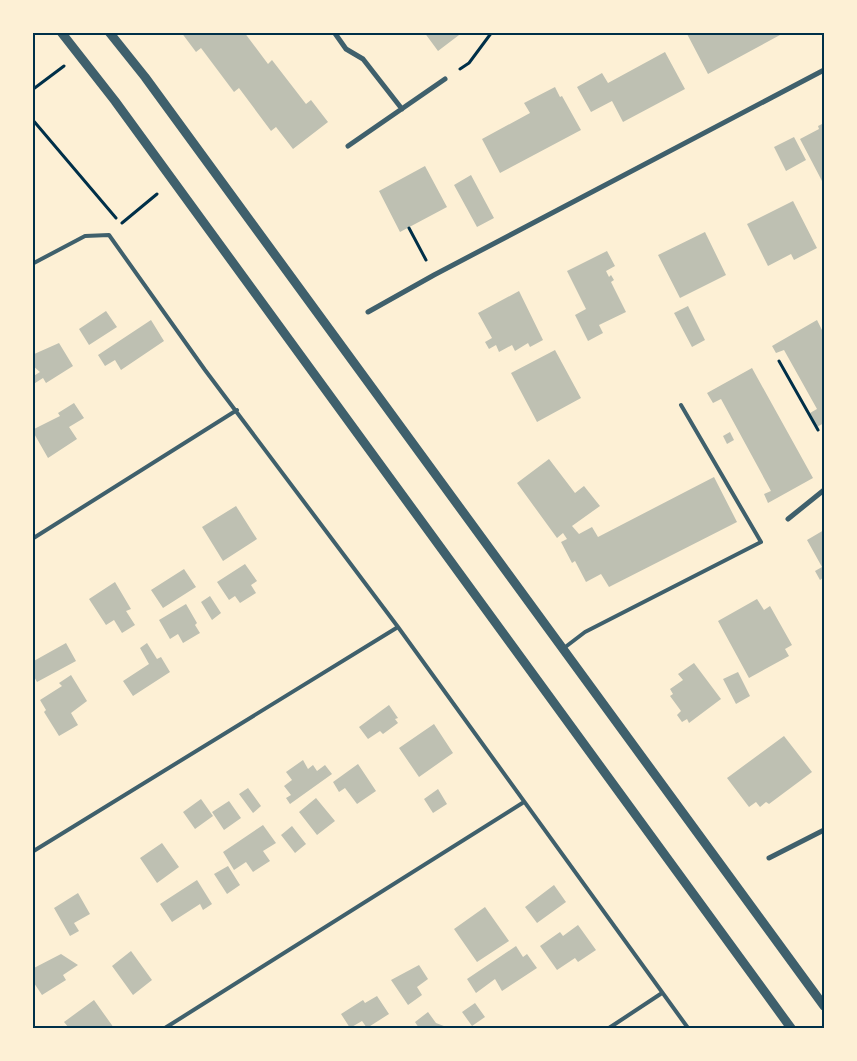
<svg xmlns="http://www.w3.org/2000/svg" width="857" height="1061" font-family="'Source Serif 4',serif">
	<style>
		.building { fill: #bec0b2 }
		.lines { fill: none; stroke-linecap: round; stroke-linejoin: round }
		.path { stroke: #003049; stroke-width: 3 }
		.service { stroke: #3f606c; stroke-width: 4 }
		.minor { stroke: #3f606c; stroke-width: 5 }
		.tertiary { stroke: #3f606c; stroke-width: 9 }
		.neatline { fill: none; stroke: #003049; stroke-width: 2 }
	</style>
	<rect width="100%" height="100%" fill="#fdf0d5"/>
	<path class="building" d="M181,32H244L268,64L272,60L306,104L311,100L328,122L293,149L276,127L271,131L239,88L234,92L201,48L196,52Z
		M424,32H463L438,51Z
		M686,32H778L780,35L708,74Z
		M665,52L685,89L623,122L612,101L591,112L577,87L602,73L608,83Z
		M555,87L560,97L562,96L581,130L500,173L482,139L530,113L524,103Z
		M824,123V180L822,181L800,139L819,129L818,126Z
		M794,137L806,160L786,171L774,147Z
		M425,166L447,207L400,232L379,191Z
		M471,175L494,218L477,227L454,185Z
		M793,201L817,248L794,260L791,254L768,266L747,224Z
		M705,232L726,275L680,298L658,255Z
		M607,251L615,266L606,271L609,277L611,275L614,280L611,282L626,312L599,325L603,333L588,341L575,315L586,309L567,271Z
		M519,291L543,340L530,347L528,343L515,351L512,345L499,352L496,345L489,349L485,342L492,338L478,313Z
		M688,306L705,340L692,347L674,313Z
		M106,311L117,327L89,345L79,329Z
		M151,320L164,341L121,370L115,360L105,366L98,355Z
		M817,320L824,334V423L817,427L810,413L817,409L784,350L776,353L772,346Z
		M59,343L73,366L46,383L43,378L32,385V377L40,372L32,365V355Z
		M555,350L581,398L537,422L511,373Z
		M752,368L813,478L768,503L764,494L771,491L721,399L713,403L707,393Z
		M74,403L84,418L69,427L77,439L48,458L32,430L60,416L58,413Z
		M730,432L734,440L727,444L723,436Z
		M549,459L575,493L584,486L600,506L572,526L579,534L592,527L598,537L714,477L737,522L609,587L601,574L586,582L575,561L572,563L561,542L567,539L563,533L557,538L517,483Z
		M236,506L257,539L223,561L202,527Z
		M824,530V577L820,580L815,571L822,567L807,540Z
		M245,564L257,581L251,585L256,593L240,603L235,596L229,600L217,582Z
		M184,569L196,587L163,608L151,590Z
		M115,582L131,609L126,611L135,625L122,633L114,620L106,625L89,599Z
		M210,596L221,613L212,620L201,602Z
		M757,599L764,610L770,606L792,645L785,649L789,656L749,678L718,621Z
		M186,604L197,623L195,625L200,633L183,643L178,634L170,639L159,620Z
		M66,643L76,661L37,682L32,673V662Z
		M147,643L157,659L161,657L170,672L133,696L123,681L149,664L140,648Z
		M694,663L721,699L689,723L687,719L682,722L677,715L681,711L670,696L673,694L670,689L683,680L678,674Z
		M738,672L750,696L736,704L723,679Z
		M71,675L87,701L71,713L78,725L59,736L44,712L46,710L40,700L62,686L59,683Z
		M389,705L398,718L395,719L398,723L383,734L380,731L368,739L359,727Z
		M434,724L453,753L419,777L399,748Z
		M784,736L812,772L769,804L766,802L760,807L756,802L749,807L727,778Z
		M303,760L308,769L313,765L317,771L325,765L332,774L290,804L286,798L291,795L284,786L292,780L286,772Z
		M358,764L376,791L357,804L345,788L339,792L333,782Z
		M248,788L261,806L253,813L239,794Z
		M438,789L447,804L433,813L424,799Z
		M316,798L335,821L317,835L299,812Z
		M201,799L213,816L195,829L183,812Z
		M229,801L241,818L224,830L212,812Z
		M263,825L276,843L263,851L270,861L253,872L246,862L234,870L223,852Z
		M292,826L306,844L295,853L281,835Z
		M162,843L179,867L157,883L140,858Z
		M228,866L240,885L227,894L214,874Z
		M197,880L212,904L203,910L200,904L172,922L160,904Z
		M554,885L566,902L537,923L525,907Z
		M78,893L90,914L74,923L79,931L70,936L54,908Z
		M485,907L509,941L477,962L454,929Z
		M578,925L596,950L578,962L575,958L557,970L540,946L560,932L563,936Z
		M516,946L523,957L527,954L537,968L502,991L495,979L476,993L467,979Z
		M131,951L152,980L133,995L112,966Z
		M61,954L78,965L63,975L66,980L42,995L32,980V969Z
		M419,965L428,979L417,987L422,995L408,1005L391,980Z
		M377,996L389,1014L367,1028L362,1021L350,1028L341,1014L363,1000L365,1003Z
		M94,1000L114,1028H69L64,1022Z
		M475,1003L485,1017L472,1026L462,1012Z
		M428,1012L436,1023L449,1028H419L415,1022Z"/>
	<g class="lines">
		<path class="path" d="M460,69L469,63L492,32
			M32,90L64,66
			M32,119L116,218
			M122,223L157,194
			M409,228L426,260
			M779,361L818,430"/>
		<path class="service" d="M32,264L85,236L109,235L205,370L398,627L688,1028
			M32,539L237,410
			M564,648L585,632L761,542L681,405
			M32,852L398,627
			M165,1028L524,802
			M609,1028L662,993"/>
		<path class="minor" d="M334,32L346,49L363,59L402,109
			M348,146L445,79
			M368,312L434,275L824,70
			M788,519L824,490
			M769,858L824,830"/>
		<path class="tertiary" d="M61,32L115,101L791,1028
			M109,32L145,77L824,1006"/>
	</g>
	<rect width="857" height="1061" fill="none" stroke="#fdf0d5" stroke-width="68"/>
	<rect x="34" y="34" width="789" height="993" class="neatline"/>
</svg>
